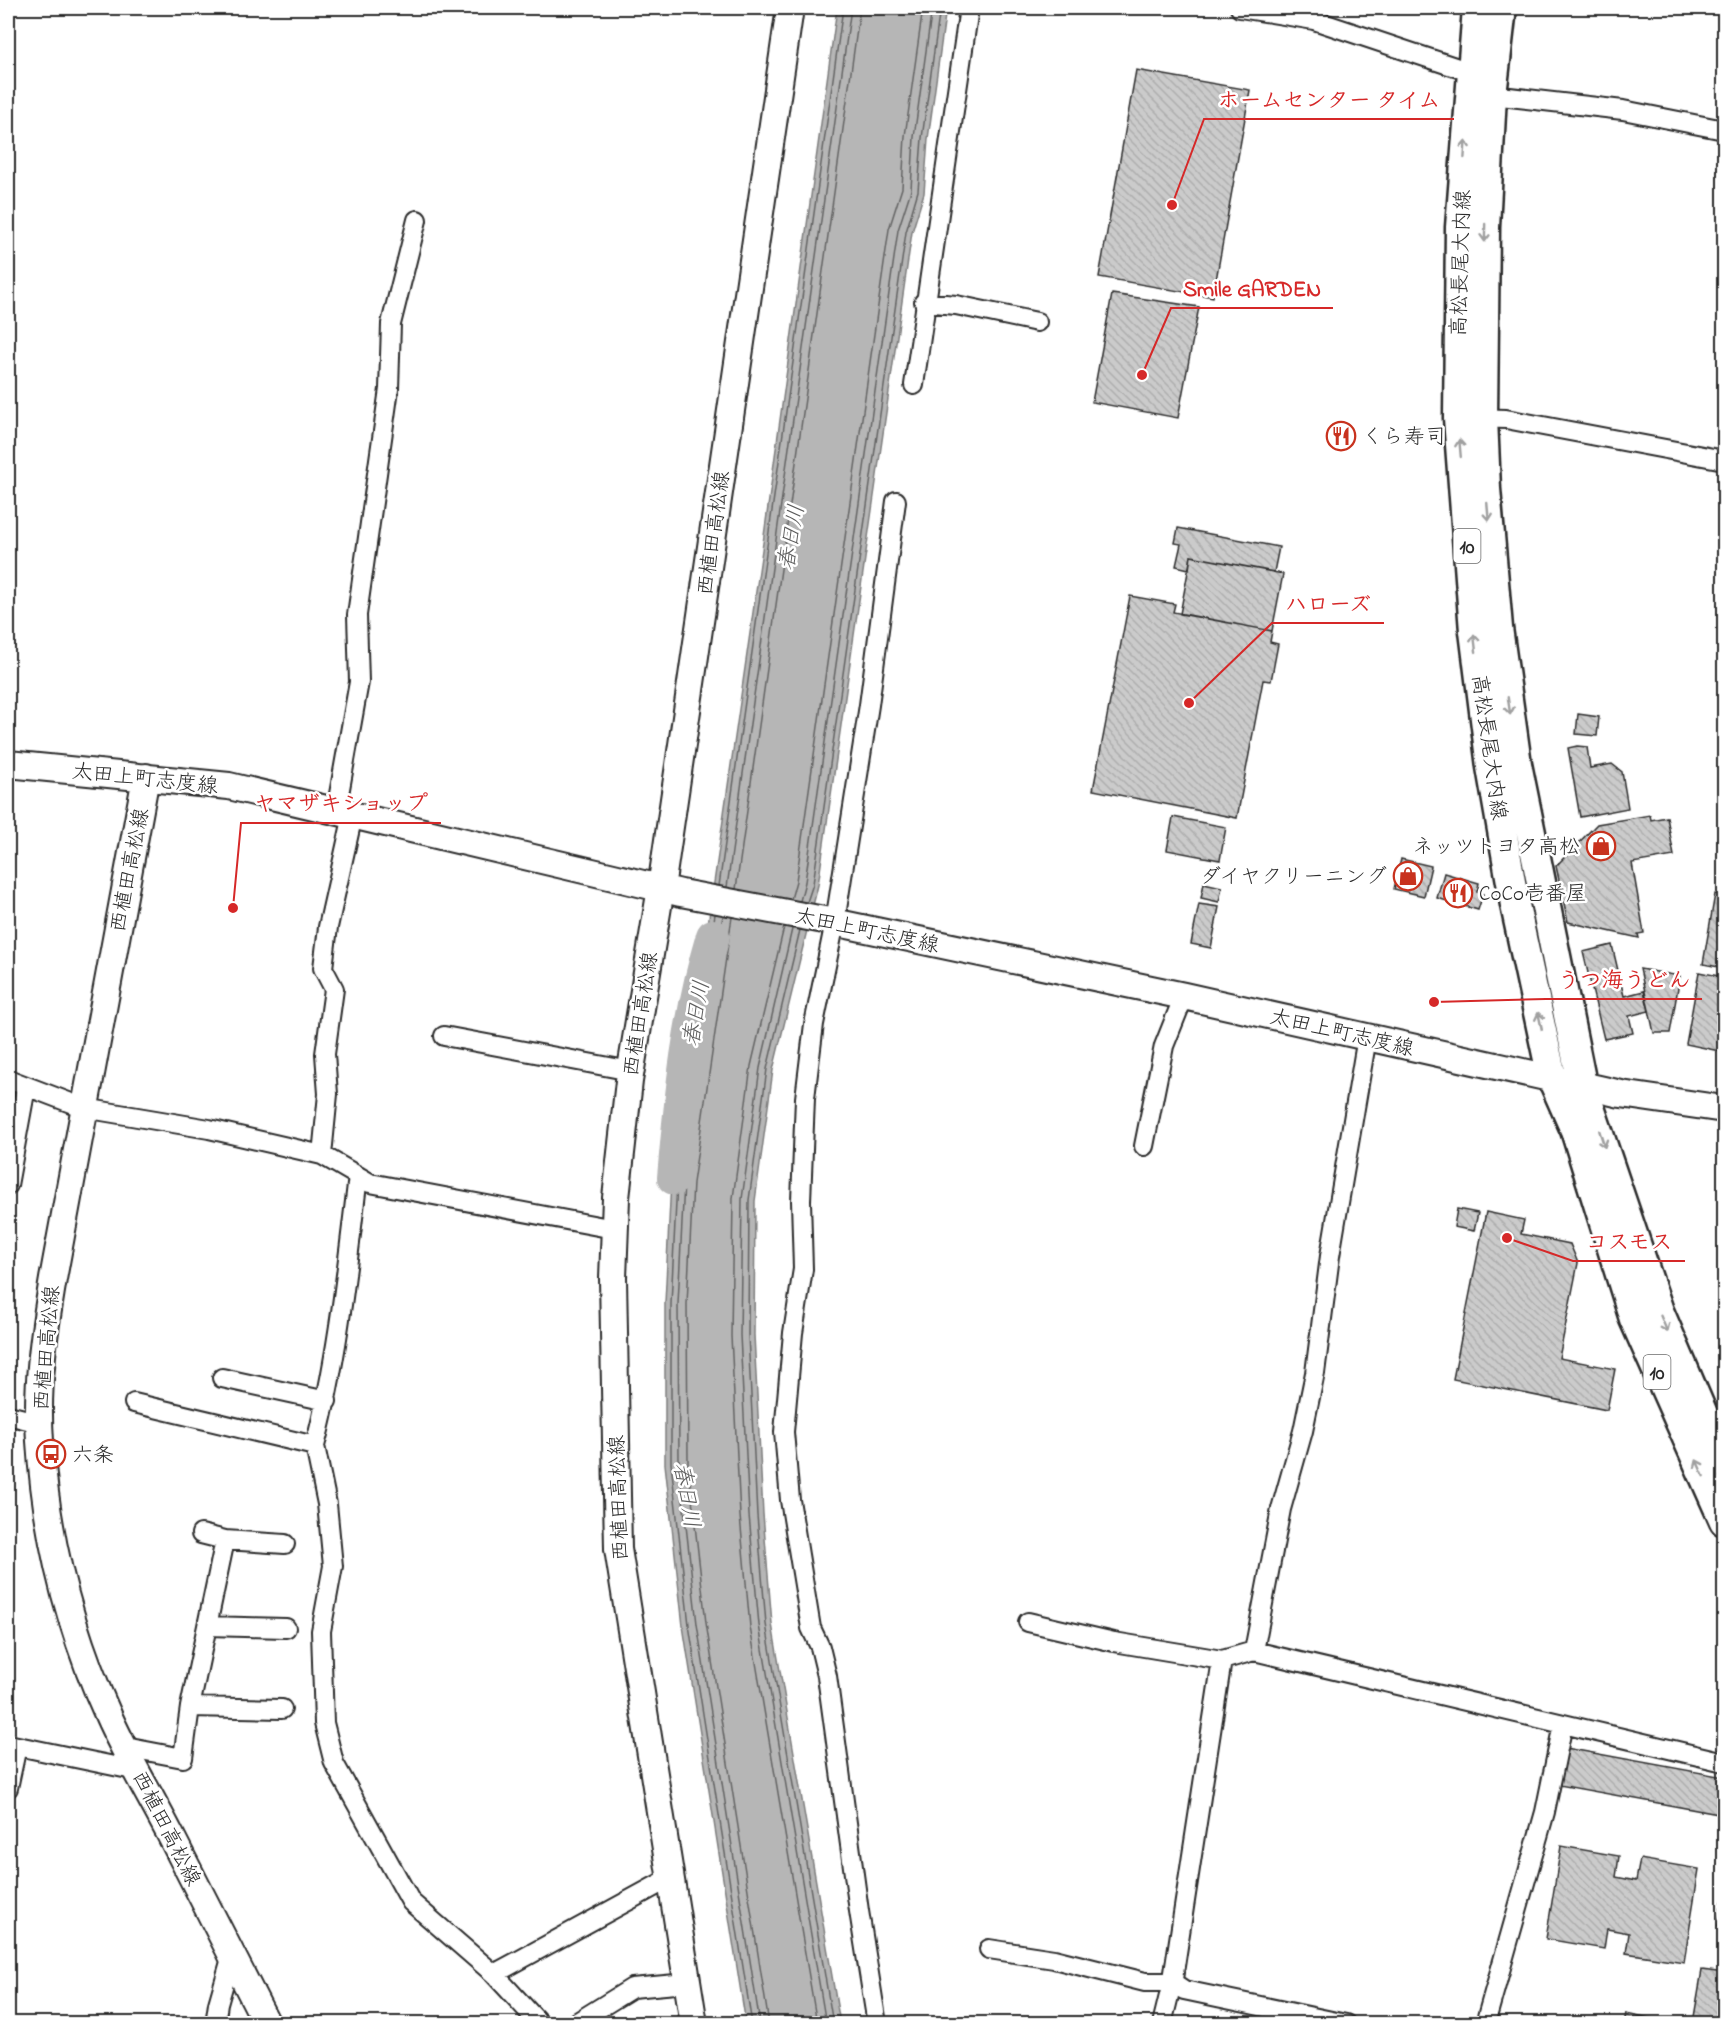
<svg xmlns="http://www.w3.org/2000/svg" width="1732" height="2031" font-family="'Indie Flower','Klee One',sans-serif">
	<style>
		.water { fill: #b6b6b6; stroke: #7e7e7e; stroke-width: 1.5 }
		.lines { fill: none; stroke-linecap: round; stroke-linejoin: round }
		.shore { stroke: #636363; stroke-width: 1.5 }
		.river { stroke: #b6b6b6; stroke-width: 34 }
		.building { fill: url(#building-back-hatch); stroke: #2b2b2b; stroke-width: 1.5 }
		.street-casing { stroke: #2b2b2b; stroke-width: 22 }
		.secondary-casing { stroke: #2b2b2b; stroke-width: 30 }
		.primary-casing { stroke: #2b2b2b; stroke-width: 33 }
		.street { stroke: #fff; stroke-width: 18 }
		.secondary { stroke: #fff; stroke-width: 26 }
		.primary { stroke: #fff; stroke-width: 28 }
		.oneway { stroke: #a0a0a0 }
		.labels { text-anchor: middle; stroke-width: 5; stroke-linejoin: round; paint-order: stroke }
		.shield { fill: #fff; stroke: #6b6b6b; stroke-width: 1.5 }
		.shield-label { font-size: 20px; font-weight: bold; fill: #2b2b2b }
		.street-label { font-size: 21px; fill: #2b2b2b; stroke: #fff }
		.poi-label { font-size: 21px; fill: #2b2b2b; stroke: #fff; text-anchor: start }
		.water-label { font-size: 22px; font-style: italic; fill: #5c5c5c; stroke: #fff }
		.leader { fill: none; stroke: #d62828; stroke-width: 2 }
		.callout-dot { fill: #d62828; stroke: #fff; stroke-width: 2 }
		.callout-label { font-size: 22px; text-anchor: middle; font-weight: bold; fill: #d62828; stroke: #fff; stroke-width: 5; stroke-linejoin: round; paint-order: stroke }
	</style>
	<defs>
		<pattern id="building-back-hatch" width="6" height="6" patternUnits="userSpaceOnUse" patternTransform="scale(1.5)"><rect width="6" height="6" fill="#cbcbcb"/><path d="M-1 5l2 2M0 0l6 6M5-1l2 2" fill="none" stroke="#aeaeae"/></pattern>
	</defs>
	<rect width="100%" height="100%" fill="#fff"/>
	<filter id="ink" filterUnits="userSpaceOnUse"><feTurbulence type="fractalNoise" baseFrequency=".0167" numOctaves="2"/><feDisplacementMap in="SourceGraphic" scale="12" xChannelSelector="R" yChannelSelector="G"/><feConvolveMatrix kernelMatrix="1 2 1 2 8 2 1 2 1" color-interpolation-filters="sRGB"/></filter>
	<g filter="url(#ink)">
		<path class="water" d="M837,8H946L928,139L924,193L912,232L818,885L773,1070L755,1201L754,1335L763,1514L772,1624L840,2023L746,2024L683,1626L665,1464V1303L671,1181L763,543Z"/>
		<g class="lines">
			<path class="shore" d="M719,886L843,8
				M727,887L851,8
				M736,889L860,8
				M791,899L796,881L889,229L902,188L905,136L923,8
				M800,901L805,882L898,230L911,190L914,137L932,8
				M807,902L813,884L906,232L918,191L922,138L940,8
				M715,914L677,1182L671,1304V1463L689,1625L752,2024
				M723,915L684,1182L678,1304L679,1463L697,1624L760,2024
				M732,917L693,1183L687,1304L688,1463L706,1623L769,2024
				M784,927L751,1066L733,1198L731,1336L740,1516L750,1627L817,2024
				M792,929L760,1068L742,1199L740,1335L749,1515L759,1625L826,2024
				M800,930L767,1069L749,1200L748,1335L757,1515L766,1624L833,2024"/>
			<path class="river" d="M674,1178C681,1095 689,1016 713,936"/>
		</g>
		<path class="building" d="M1136,70L1250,90L1213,297L1099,277Z
			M1112,294L1199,307L1178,418L1092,402Z
			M1178,528L1279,547L1274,572L1191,556L1189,569L1176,566L1181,544L1175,543Z
			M1191,556L1283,574L1272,631L1180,614Z
			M1130,596L1175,604L1173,612L1272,631L1270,642L1278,644L1271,681L1263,680L1237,818L1093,790Z
			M1578,714L1599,717L1597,736L1576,734Z
			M1577,746L1587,747L1590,768L1612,764L1622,772L1628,808L1580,817L1568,748Z
			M1650,815L1651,820L1667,817L1674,856L1632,863L1644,933L1638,934L1639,938L1568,922L1556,866L1597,824Z
			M1173,817L1226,827L1220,860L1167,850Z
			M1401,859L1431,866L1424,896L1394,889Z
			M1444,873L1479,883L1477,892L1483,894L1478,910L1437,898Z
			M1204,883L1222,887L1219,902L1201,898Z
			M1715,894L1724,895V968L1703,964Z
			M1199,904L1219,907L1211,948L1191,944Z
			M1612,945L1624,996L1644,991L1649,1011L1629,1016L1633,1033L1604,1039L1583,952Z
			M1640,969L1680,976L1670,1033H1654Z
			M1699,972L1724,977V1052L1686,1044Z
			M1457,1209L1478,1213L1474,1231L1454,1227Z
			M1486,1212L1524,1220L1521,1234L1570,1244L1578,1263L1559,1358L1615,1369L1607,1410L1453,1379Z
			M1566,1748L1724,1777V1815L1559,1785Z
			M1561,1846L1619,1856L1616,1877L1636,1881L1640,1859L1699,1869L1684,1962L1626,1953L1629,1933L1607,1929L1604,1949L1546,1939Z
			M1724,1893V1927L1718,1926Z
			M1702,1970L1724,1973V2022L1694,2017Z
			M1626,2013L1678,2024H1624Z"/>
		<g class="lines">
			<g class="street-casing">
				<path id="street" d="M1240,8L1314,20L1470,72L1492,95L1623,110L1724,130
					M924,302L956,305L1037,322
					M914,385L969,8
					M1475,418L1506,419L1724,460
					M336,811L359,682L357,615L389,389L391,324L417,220
					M444,1036L631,1071
					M1367,1037L1330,1256L1315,1373L1303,1431L1281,1509L1254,1651L1724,1762
					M8,1079L84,1108L209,1129L322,1155L370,1183L614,1229
					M1144,1146L1164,1046L1184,996
					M322,1155L328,1094L325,1054L334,989L323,968L328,927L353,815
					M8,1185L26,1087
					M222,1378L327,1401
					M134,1403L315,1446L327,1504L333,1566L321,1631L324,1723L334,1763L411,1902L494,1974L540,2024
					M8,1417V1415L40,1423
					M315,1446C338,1358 347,1267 358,1176
					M201,1534L225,1540
					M1028,1622L1114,1642L1222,1660
					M207,1626L286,1628
					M190,1707L282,1709
					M8,1744L138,1771
					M125,1747L183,1758L190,1707L225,1540L285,1544
					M8,1788L17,1746
					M989,1949L1054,1959L1145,1982H1172L1184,1990L1346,2024
					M494,1974L670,1878
					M215,2024L218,2004L232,1955
					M574,2024L632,1988L687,1983
					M877,2024L859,1911L827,1676L820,1647L811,1628L790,1500L784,1432L793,1333L803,1269L801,1201L805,1098L814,1024L835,922L869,705L896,501
					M1162,2024L1173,1979L1222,1660L1254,1651
					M1485,2024L1545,1812L1563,1724"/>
			</g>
			<g class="secondary-casing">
				<path id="secondary" d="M8,764L229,786L681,893L824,920L1184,996L1621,1094L1724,1109
					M146,777L53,1279C44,1332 36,1387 40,1441C46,1536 70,1631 109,1717C127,1757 150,1795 170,1834C202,1897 235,1960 267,2024
					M694,2024L618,1549L613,1278L616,1198L629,1081L661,888L790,8"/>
			</g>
			<g class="primary-casing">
				<path id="primary" d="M1477,8L1460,227L1458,418L1474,631L1491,767L1515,905L1552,1078L1575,1130L1634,1319L1724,1521
					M1502,8L1492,95L1485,227L1483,418L1486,489L1498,628L1517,764L1582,1084L1659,1311L1724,1463"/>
			</g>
			<use href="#street" class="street"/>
			<use href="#secondary" class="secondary"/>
			<use href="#primary" class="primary"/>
		</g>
		<defs><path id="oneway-shaft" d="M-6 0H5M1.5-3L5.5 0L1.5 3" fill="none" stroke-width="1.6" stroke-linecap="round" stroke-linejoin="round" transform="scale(1.5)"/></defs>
		<g class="oneway">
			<use href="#oneway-shaft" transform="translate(1465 149) rotate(-86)"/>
			<use href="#oneway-shaft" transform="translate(1485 233) rotate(91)"/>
			<use href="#oneway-shaft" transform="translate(1460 448) rotate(-95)"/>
			<use href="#oneway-shaft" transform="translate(1488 512) rotate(85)"/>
			<use href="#oneway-shaft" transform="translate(1475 643) rotate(-97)"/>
			<use href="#oneway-shaft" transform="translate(1509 706) rotate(82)"/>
			<use href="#oneway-shaft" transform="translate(1540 1021) rotate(-102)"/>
			<use href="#oneway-shaft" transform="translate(1602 1139) rotate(72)"/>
			<use href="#oneway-shaft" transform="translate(1664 1324) rotate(67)"/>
			<use href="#oneway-shaft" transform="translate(1700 1468) rotate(-114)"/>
		</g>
	</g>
	<defs>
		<g id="restaurant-ring" transform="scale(1.5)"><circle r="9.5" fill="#fff" stroke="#c8321e" stroke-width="1.5"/><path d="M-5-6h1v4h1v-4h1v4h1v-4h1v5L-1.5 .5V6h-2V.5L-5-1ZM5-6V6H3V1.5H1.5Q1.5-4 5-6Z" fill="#c8321e"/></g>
		<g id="shop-ring" transform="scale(1.5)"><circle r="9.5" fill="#fff" stroke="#c8321e" stroke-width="1.5"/><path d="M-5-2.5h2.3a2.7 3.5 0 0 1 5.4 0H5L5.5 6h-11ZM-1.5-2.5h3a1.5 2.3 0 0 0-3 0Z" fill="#c8321e"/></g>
		<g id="bus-ring" transform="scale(1.5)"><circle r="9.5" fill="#fff" stroke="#c8321e" stroke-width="1.5"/><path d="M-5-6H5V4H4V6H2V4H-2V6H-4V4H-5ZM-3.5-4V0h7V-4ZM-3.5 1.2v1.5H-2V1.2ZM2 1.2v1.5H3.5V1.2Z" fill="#c8321e"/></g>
	</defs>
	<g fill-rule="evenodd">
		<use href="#restaurant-ring" x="1341" y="436"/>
		<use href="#shop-ring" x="1601" y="846"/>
		<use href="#shop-ring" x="1408" y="876"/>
		<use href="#restaurant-ring" x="1458" y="893"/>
		<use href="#bus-ring" x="51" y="1454"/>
	</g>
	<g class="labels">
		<g class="shield">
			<rect x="1453.5" y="529" width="27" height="34" rx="4.5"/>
			<rect x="1643.5" y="1355" width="27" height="34" rx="4.5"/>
		</g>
		<g class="shield-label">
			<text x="1467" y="553">10</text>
			<text x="1657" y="1379">10</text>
		</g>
		<g class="street-label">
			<text transform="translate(1460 263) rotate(-88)" y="7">高松長尾大内線</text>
			<text transform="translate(713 533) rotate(-82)" y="7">西植田高松線</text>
			<text transform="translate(1490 747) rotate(82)" y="7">高松長尾大内線</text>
			<text transform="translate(145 778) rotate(6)" y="7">太田上町志度線</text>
			<text transform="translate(129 870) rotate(-79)" y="7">西植田高松線</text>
			<text transform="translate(867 930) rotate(12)" y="7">太田上町志度線</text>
			<text transform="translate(640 1014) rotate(-81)" y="7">西植田高松線</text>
			<text transform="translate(1342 1032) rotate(13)" y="7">太田上町志度線</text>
			<text transform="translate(46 1348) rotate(-85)" y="7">西植田高松線</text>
			<text transform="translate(618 1498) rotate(-92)" y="7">西植田高松線</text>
			<text transform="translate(167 1828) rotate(63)" y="7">西植田高松線</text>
		</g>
		<g class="poi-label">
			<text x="1362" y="443">くら寿司</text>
			<text x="1580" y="853" text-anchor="end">ネッツトヨタ高松</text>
			<text x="1387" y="883" text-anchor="end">ダイヤクリーニング</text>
			<text x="1479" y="900">CoCo壱番屋</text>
			<text x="72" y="1461">六条</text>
		</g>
		<g class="water-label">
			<text transform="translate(790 537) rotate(-80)" y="8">春日川</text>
			<text transform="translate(695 1013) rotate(-80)" y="8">春日川</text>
			<text transform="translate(688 1495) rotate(80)" y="8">春日川</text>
		</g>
	</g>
	<path class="leader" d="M1172 205L1204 119H1454M1142 375L1171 308H1333M1189 703L1272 623H1384M233 908L241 823H441M1434 1002L1546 999H1702M1507 1238L1573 1261H1685"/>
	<g class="callout-dot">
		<circle cx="1172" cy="205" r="6"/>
		<circle cx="1142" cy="375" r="6"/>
		<circle cx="1189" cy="703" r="6"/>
		<circle cx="233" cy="908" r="6"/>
		<circle cx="1434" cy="1002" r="6"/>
		<circle cx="1507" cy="1238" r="6"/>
	</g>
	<g class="callout-label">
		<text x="1329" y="107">ホームセンター タイム</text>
		<text x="1252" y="296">Smile GARDEN</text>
		<text x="1328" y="611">ハローズ</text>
		<text x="341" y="810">ヤマザキショップ</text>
		<text x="1624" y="987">うつ海うどん</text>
		<text x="1629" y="1249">コスモス</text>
	</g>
	<rect width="1732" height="2031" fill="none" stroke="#fff" stroke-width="30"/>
	<rect x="15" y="15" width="1702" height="2001" fill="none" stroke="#2b2b2b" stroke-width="2" filter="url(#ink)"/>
</svg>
